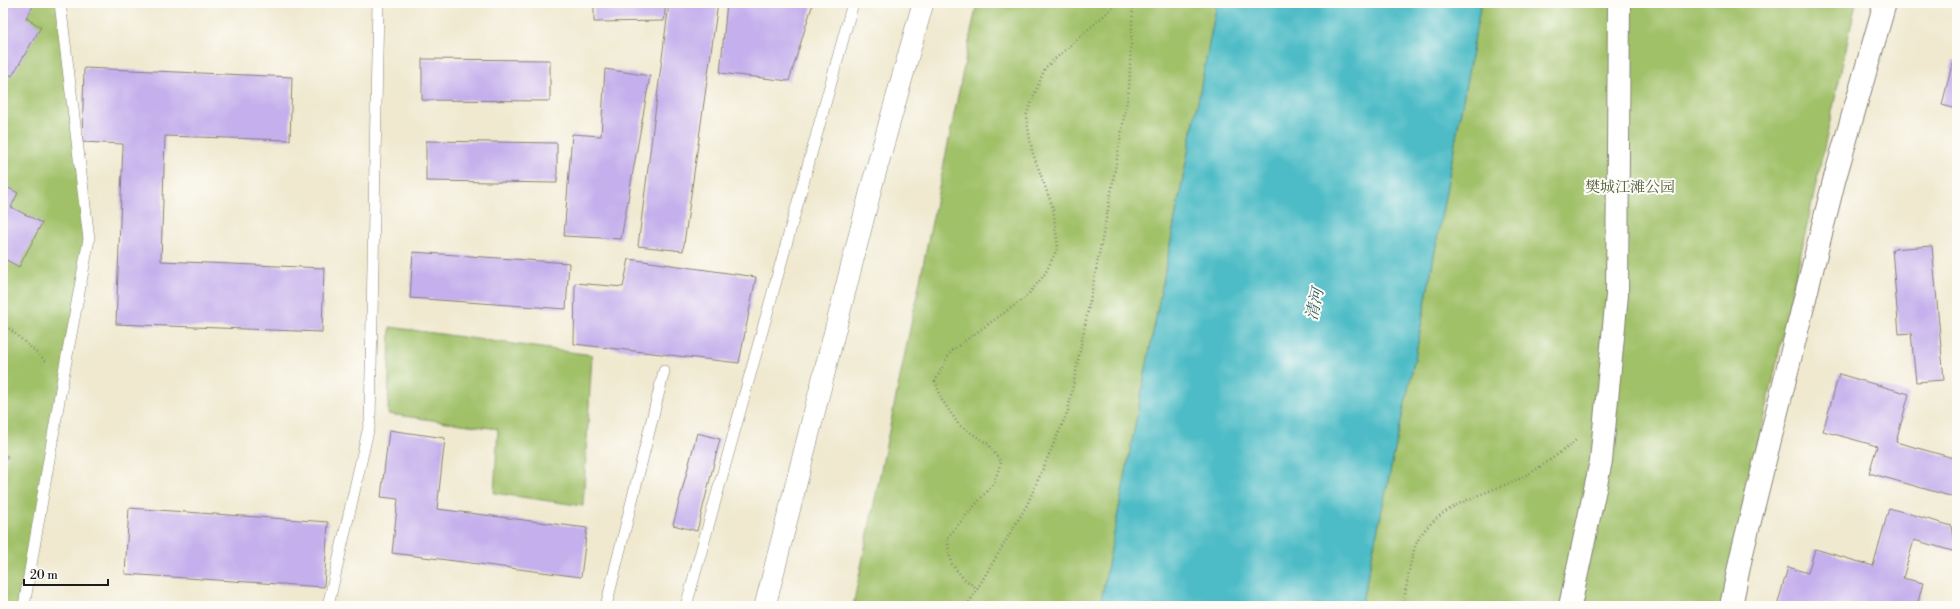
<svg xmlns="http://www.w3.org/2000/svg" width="1960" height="609" font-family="'Libre Bodoni','Noto Serif SC',serif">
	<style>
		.green { fill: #a1c169; stroke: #5e6e42 }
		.water { fill: #4ebcc6; stroke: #356c71 }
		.building { fill: #c5afec }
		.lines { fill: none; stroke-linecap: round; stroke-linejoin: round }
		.service-casing { stroke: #868276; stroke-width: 12 }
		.minor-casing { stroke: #868276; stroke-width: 22 }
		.tertiary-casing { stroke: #868276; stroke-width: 24 }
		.path { stroke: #868276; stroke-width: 2.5; stroke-dasharray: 1 3; stroke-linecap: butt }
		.service { stroke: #fff; stroke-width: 11 }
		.minor { stroke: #fff; stroke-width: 21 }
		.tertiary { stroke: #fff; stroke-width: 22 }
		.labels { text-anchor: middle; stroke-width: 4; stroke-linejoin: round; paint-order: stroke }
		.park-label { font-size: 15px; fill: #515e3b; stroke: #fdfcf7 }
		.water-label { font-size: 16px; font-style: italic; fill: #305c60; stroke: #fdfcf7 }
	</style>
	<rect width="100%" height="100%" fill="#fdfcf7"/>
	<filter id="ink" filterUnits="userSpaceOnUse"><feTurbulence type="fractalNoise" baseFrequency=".025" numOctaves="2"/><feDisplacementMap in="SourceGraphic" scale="8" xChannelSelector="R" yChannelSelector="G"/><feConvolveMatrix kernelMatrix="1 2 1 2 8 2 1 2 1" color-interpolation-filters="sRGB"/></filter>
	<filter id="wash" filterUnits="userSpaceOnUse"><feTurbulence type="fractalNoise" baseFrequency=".012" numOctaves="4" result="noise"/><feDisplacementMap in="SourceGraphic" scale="16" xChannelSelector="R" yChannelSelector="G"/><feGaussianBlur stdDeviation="0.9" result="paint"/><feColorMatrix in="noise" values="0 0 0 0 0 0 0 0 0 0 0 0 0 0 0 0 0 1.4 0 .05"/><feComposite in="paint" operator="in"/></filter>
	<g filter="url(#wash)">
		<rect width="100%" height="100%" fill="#f0e9d0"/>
		<path class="green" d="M3,3H60L89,239L24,606H3Z
			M977,3H1217L1100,606H853Z
			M1481,3H1856L1723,606H1361L1416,353Z
			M390,327L592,355L583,506L494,493L498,429L388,414Z"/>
		<path class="water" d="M1217,3H1481L1416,353L1361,606H1100Z"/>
		<g id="blocks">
			<path class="building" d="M3,3H35L26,18L41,27L12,76L3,71Z
				M594,3H666L664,21L594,22Z
				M669,3H718L683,251L638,246Z
				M727,3H813L789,81L720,73Z
				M422,59L550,60V101L422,100Z
				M1953,60L1957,61V109L1942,105Z
				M84,68L292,77L290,140L165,136L161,261L324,268L322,332L116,324L123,144L82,142Z
				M605,69L650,76L621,239L564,236L572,134L601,136Z
				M426,141L557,143V183L426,181Z
				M3,185L18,193L11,207L42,223L19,267L3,258Z
				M1932,246L1944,380L1916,382L1911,333L1899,334L1892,249Z
				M413,252L569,263L566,309L410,298Z
				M629,259L756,277L739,363L574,344L575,283L623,287Z
				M1839,374L1909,394L1896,442L1957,459V498L1869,473L1877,446L1823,431Z
				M389,430L445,438L437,509L587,528L581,577L392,553L398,499L381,497Z
				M697,433L720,439L697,531L673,525Z
				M3,452L8,457L3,464Z
				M129,508L328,522L324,587L125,574Z
				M1889,508L1952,526L1956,552L1914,540L1903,578L1923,583L1917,606H1777L1788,567L1808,573L1815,549L1873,566Z"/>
		</g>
	</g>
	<g filter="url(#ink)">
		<use href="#blocks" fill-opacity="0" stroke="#868276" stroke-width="1"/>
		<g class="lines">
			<g class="service-casing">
				<path id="service" d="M1956,3L1957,5
					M24,606L63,377L89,239L60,3
					M328,606L370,422L378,3
					M606,606L664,371
					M686,606L853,3"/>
			</g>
			<g class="minor-casing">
				<path id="minor" d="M765,606L872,185L923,3"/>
			</g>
			<g class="tertiary-casing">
				<path id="tertiary" d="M1570,606L1601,461L1617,295L1619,3
					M1731,606L1741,557L1834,181L1885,3"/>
			</g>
			<path class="path" d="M3,323L46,361
				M978,589L963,578L951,563L947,538L994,483L1001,462L988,444L959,425L942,400L935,381L951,351L1026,297L1045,274L1058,247L1053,208L1032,151L1026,116L1045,68L1118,3
				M967,606L1027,505L1068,411L1109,204L1129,89L1133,3
				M1403,606C1407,587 1410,550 1421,535C1444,502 1487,494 1521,478C1539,469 1556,455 1572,444L1576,440"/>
			<use href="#service" class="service"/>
			<use href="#minor" class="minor"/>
			<use href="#tertiary" class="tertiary"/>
		</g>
	</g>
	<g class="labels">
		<g class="park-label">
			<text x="1630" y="192">樊城江滩公园</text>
		</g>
		<g class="water-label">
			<text transform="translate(1314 304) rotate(-77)" y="6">清河</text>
		</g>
	</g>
	<rect width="1960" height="609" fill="none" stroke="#fdfcf7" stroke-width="16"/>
	<path d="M24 579v6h84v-6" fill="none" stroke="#1c1c1c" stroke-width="2"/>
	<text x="30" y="579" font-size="12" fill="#1c1c1c" stroke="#fdfcf7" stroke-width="3" paint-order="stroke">20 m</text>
</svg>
